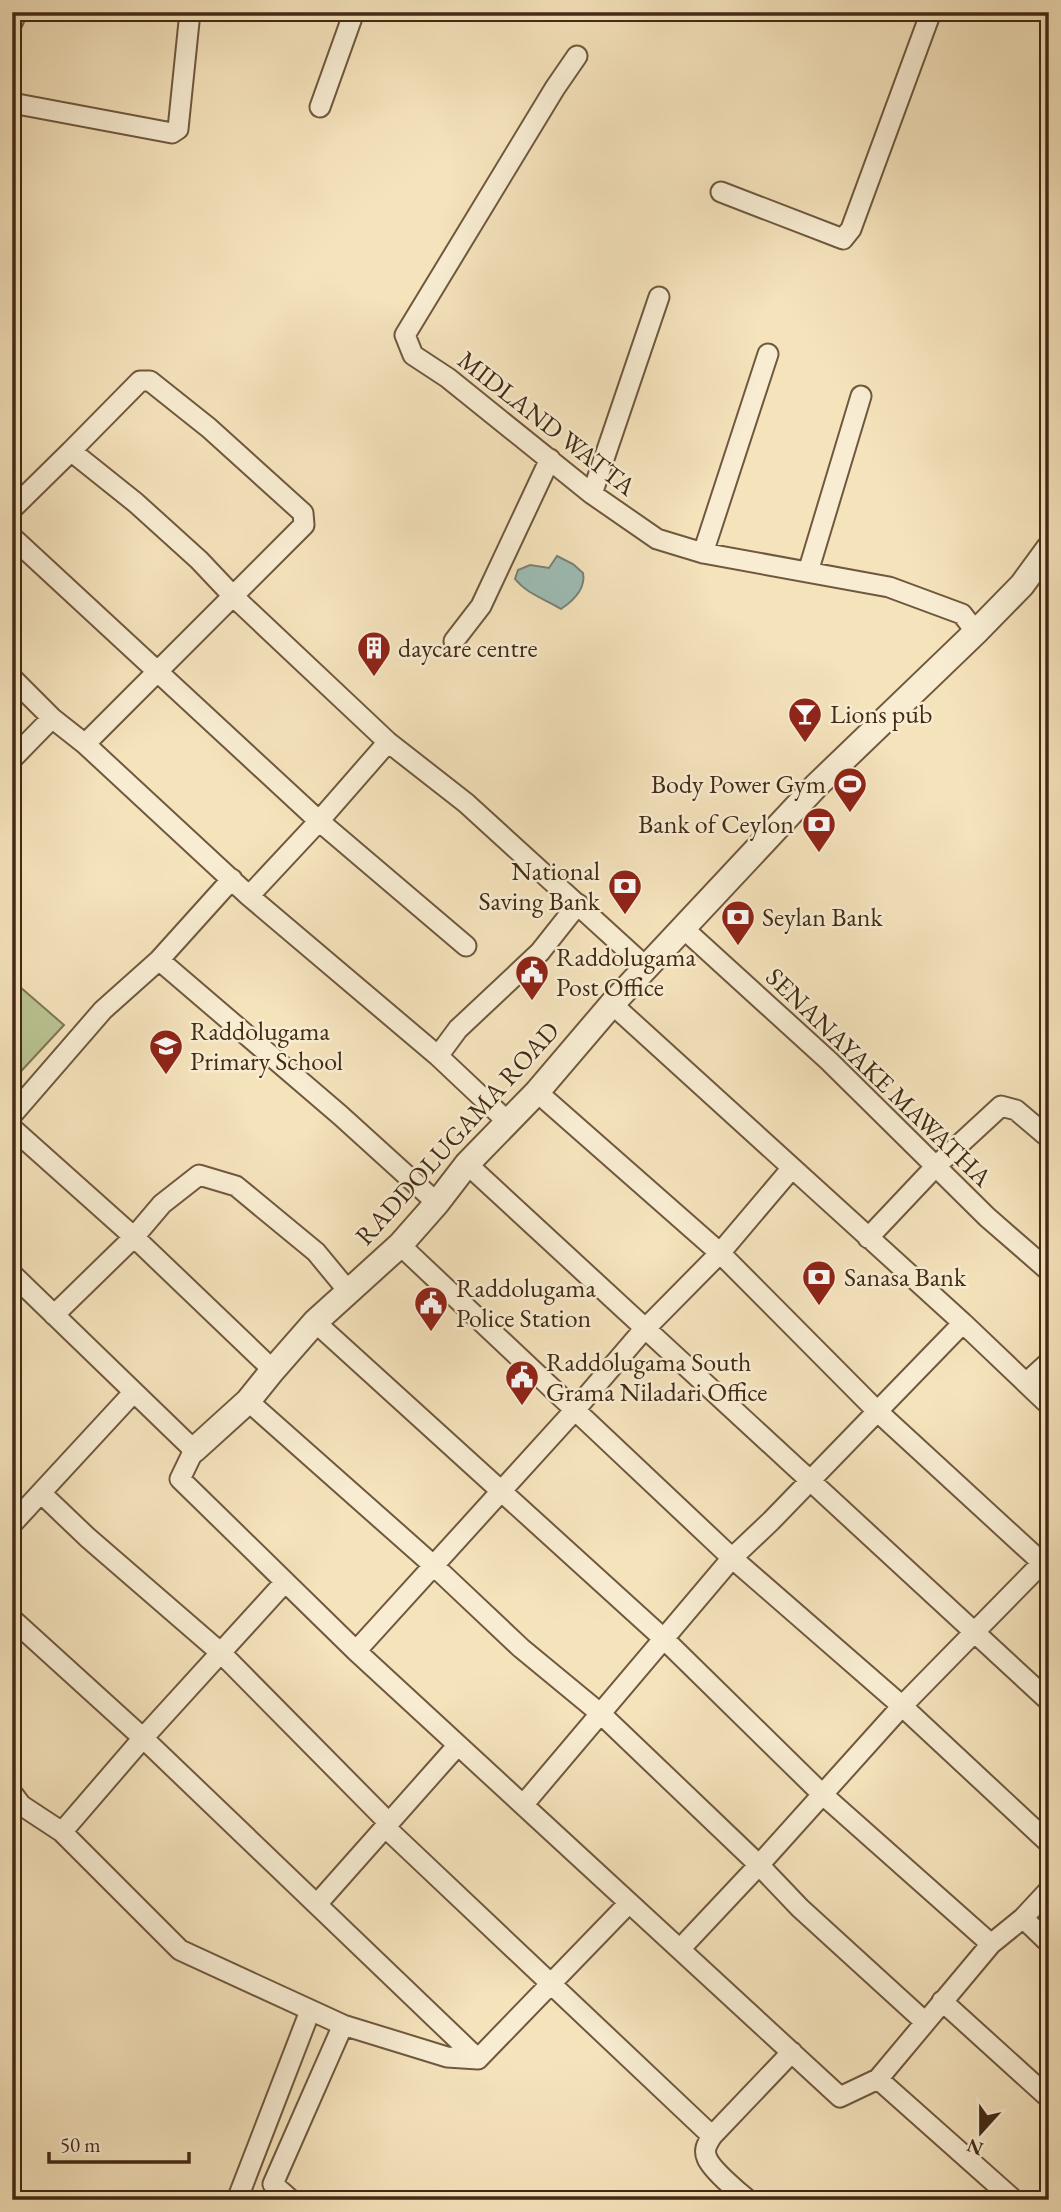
<svg xmlns="http://www.w3.org/2000/svg" width="1061" height="2212" font-family="'EB Garamond',serif">
	<style>
		.green { fill: #bac492; stroke: #7e7753; stroke-width: 2 }
		.water { fill: #9dbdb5; stroke: #798275; stroke-width: 2 }
		.lines { fill: none; stroke-linecap: round; stroke-linejoin: round }
		.minor-casing { stroke: #70583e; stroke-width: 23 }
		.tertiary-casing { stroke: #70583e; stroke-width: 28 }
		.minor { stroke: #f8edd3; stroke-width: 19 }
		.tertiary { stroke: #f8edd3; stroke-width: 24 }
		.labels { text-anchor: middle; stroke-width: 5; stroke-linejoin: round; paint-order: stroke }
		.street-label { font-size: 26px; fill: #432a14; stroke: #f8edd3 }
		.poi-label { font-size: 26px; fill: #432a14; stroke: #f8edd3; text-anchor: start }
	</style>
	<rect width="100%" height="100%" fill="#f5e3bc"/>
	<filter id="stains"><feTurbulence type="fractalNoise" baseFrequency=".00286" numOctaves="4"/><feColorMatrix values="0 0 0 0 .2 0 0 0 0 .09 0 0 0 0 .02 0 0 0 .5 -.17"/></filter>
	<radialGradient id="worn" r=".72"><stop offset=".6" stop-color="#630" stop-opacity="0"/><stop offset="1" stop-color="#630" stop-opacity=".3"/></radialGradient>
	<path class="green" d="M12,980L64,1025L12,1081Z"/>
	<path class="water" d="M557,556L573,564L583,573C586,589 573,601 561,609C545,599 527,594 515,579L518,570L530,565L549,568Z"/>
	<g class="lines">
		<g class="minor-casing">
			<path id="minor" d="M12,23L17,12
				M577,56L555,88L405,335L413,355L448,378L592,494L657,539L703,553L889,587L962,614L976,632
				M12,103L172,133L178,129L190,12
				M320,107L354,12
				M721,192L843,239L851,229L931,12
				M592,494L659,297
				M12,509L71,451
				M12,537L319,821L466,946
				M703,553L768,354
				M808,572L861,396
				M454,641L481,606L550,459
				M12,678L52,718L85,744L249,896L438,1056L508,1122
				M85,744L304,525L303,513L209,428L150,381H140L71,451L136,503L199,560L234,597L388,742L466,803L647,968
				M12,759L52,718
				M249,896L319,821L388,742
				M684,929L829,1061L987,1217L1049,1271
				M159,960L340,1115L437,1203
				M612,1004L963,1323L1049,1405
				M438,1056L458,1029L540,952L578,904
				M537,1092L720,1253L877,1411L1049,1569
				M12,1115L103,1010L159,960L232,879
				M12,1128L134,1237L273,1370
				M467,1164L1049,1701
				M868,1238L936,1166L1001,1106L1016,1110L1049,1138
				M400,1245L732,1558L902,1706L1049,1843
				M12,1274L194,1450L180,1479L356,1651L840,2097L878,2079L991,1944
				M54,1315L134,1237L162,1204L199,1175L236,1186L316,1252L349,1292
				M315,1322L664,1639L822,1794L991,1944L1023,1918L1049,1890
				M1026,1383L1049,1362
				M248,1401L433,1565L521,1648L601,1714L759,1865L800,1908L925,2022
				M41,1493L87,1537L221,1653L389,1823
				M12,1524L133,1393
				M12,1619L143,1738L478,2059L629,1903
				M356,1651L574,1411L640,1334L720,1253L792,1168
				M12,1793L21,1805L62,1832L180,1950L343,2025L447,2057L478,2059
				M523,1805L732,1558L771,1521L963,1323
				M385,1827L712,2136
				M62,1832L143,1738L285,1582
				M317,1904L458,1745
				M1023,1918L1049,1943
				M680,1949L759,1865L902,1706L1049,1556
				M942,2001L1049,2098
				M878,2079L1014,2200
				M237,2200L310,2011
				M291,2200L273,2184L343,2025
				M748,2200C738,2192 711,2169 707,2158C703,2149 708,2143 712,2136L792,2052"/>
		</g>
		<g class="tertiary-casing">
			<path id="tertiary" d="M194,1450L248,1401L273,1370L315,1322L400,1245L437,1203L467,1164L537,1092L612,1004L816,786L976,632L1022,585L1049,548"/>
		</g>
		<use href="#minor" class="minor"/>
		<use href="#tertiary" class="tertiary"/>
	</g>
	<defs>
		<g id="building-pin" transform="scale(1.75)"><path d="M0 17L-7.5 6A9.5 9.5 0 1 1 7.5 6Z" fill="#8f2418" stroke="#f8edd3"/><path d="M-4-6H4V6H1V3H-1V6H-4ZM-2.5-4.3h1.7v1.8h-1.7ZM.8-4.3h1.7v1.8H.8ZM-2.5-1h1.7V.8h-1.7ZM.8-1h1.7V.8H.8Z" fill="#fff"/></g>
		<g id="bar-pin" transform="scale(1.75)"><path d="M0 17L-7.5 6A9.5 9.5 0 1 1 7.5 6Z" fill="#8f2418" stroke="#f8edd3"/><path d="M-6-5H6L.8 .8V4.5H3.5V6h-7V4.5H-.8V.8Z" fill="#fff"/></g>
		<g id="stadium-pin" transform="scale(1.75)"><path d="M0 17L-7.5 6A9.5 9.5 0 1 1 7.5 6Z" fill="#8f2418" stroke="#f8edd3"/><path d="M0-5a6.5 5 0 1 0 0 10a6.5 5 0 1 0 0-10ZM-3.5-1.8h7v3.6h-7Z" fill="#fff"/></g>
		<g id="bank-pin" transform="scale(1.75)"><path d="M0 17L-7.5 6A9.5 9.5 0 1 1 7.5 6Z" fill="#8f2418" stroke="#f8edd3"/><path d="M-6-4H6V4H-6ZM0-2.3a2.3 2.3 0 1 0 0 4.6a2.3 2.3 0 1 0 0-4.6Z" fill="#fff"/></g>
		<g id="civic-pin" transform="scale(1.75)"><path d="M0 17L-7.5 6A9.5 9.5 0 1 1 7.5 6Z" fill="#8f2418" stroke="#f8edd3"/><path d="M-.6-6.5H3V-4.5H.6V-3L4-1V1h2V6H-6V1h2V-1L-.6-3ZM-1.2 2.5V6h2.4V2.5Z" fill="#fff"/></g>
		<g id="school-pin" transform="scale(1.75)"><path d="M0 17L-7.5 6A9.5 9.5 0 1 1 7.5 6Z" fill="#8f2418" stroke="#f8edd3"/><path d="M0-5L7-2L0 1L-7-2ZM-4 1L0 2.5L4 1V4Q0 6-4 4Z" fill="#fff"/></g>
	</defs>
	<g fill-rule="evenodd">
		<use href="#building-pin" x="374" y="648"/>
		<use href="#bar-pin" x="805" y="714"/>
		<use href="#stadium-pin" x="850" y="784"/>
		<use href="#bank-pin" x="819" y="824"/>
		<use href="#bank-pin" x="625" y="886"/>
		<use href="#bank-pin" x="738" y="917"/>
		<use href="#civic-pin" x="532" y="972"/>
		<use href="#school-pin" x="166" y="1046"/>
		<use href="#bank-pin" x="819" y="1277"/>
		<use href="#civic-pin" x="431" y="1303"/>
		<use href="#civic-pin" x="522" y="1377"/>
	</g>
	<g class="labels">
		<g class="street-label">
			<text transform="translate(547 423) rotate(38)" y="9">MIDLAND WATTA</text>
			<text transform="translate(879 1077) rotate(44)" y="9">SENANAYAKE MAWATHA</text>
			<text transform="translate(457 1133) rotate(-48)" y="9">RADDOLUGAMA ROAD</text>
		</g>
		<g class="poi-label">
			<text x="398" y="657">daycare centre</text>
			<text x="830" y="723">Lions pub</text>
			<text x="826" y="793" text-anchor="end">Body Power Gym</text>
			<text x="794" y="833" text-anchor="end">Bank of Ceylon</text>
			<text x="600" y="880" text-anchor="end">National<tspan x="600" dy="30">Saving Bank</tspan></text>
			<text x="762" y="926">Seylan Bank</text>
			<text x="556" y="966">Raddolugama<tspan x="556" dy="30">Post Office</tspan></text>
			<text x="190" y="1040">Raddolugama<tspan x="190" dy="30">Primary School</tspan></text>
			<text x="844" y="1286">Sanasa Bank</text>
			<text x="456" y="1297">Raddolugama<tspan x="456" dy="30">Police Station</tspan></text>
			<text x="546" y="1371">Raddolugama South<tspan x="546" dy="30">Grama Niladari Office</tspan></text>
		</g>
	</g>
	<rect width="1061" height="2212" fill="none" stroke="#f5e3bc" stroke-width="42"/>
	<rect x="14" y="14" width="1033" height="2184" fill="none" stroke="#432a14" stroke-width="3.5"/>
	<rect x="21" y="21" width="1019" height="2170" fill="none" stroke="#432a14" stroke-width="2"/>
	<g transform="translate(981 2132) rotate(201)" stroke="#f8edd3" stroke-width="5" paint-order="stroke">
	<path d="M0-5L12 26L0 18L-12 26Z" fill="#432a14"/>
	<text y="-10" font-size="19" font-weight="bold" text-anchor="middle" fill="#432a14">N</text>
	</g>
	<path d="M49 2152v10h140v-10" fill="none" stroke="#432a14" stroke-width="3.5"/>
	<text x="60" y="2152" font-size="21" fill="#432a14" stroke="#f8edd3" stroke-width="5" paint-order="stroke">50 m</text>
	<rect width="100%" height="100%" filter="url(#stains)"/>
	<rect width="100%" height="100%" fill="url(#worn)"/>
</svg>
